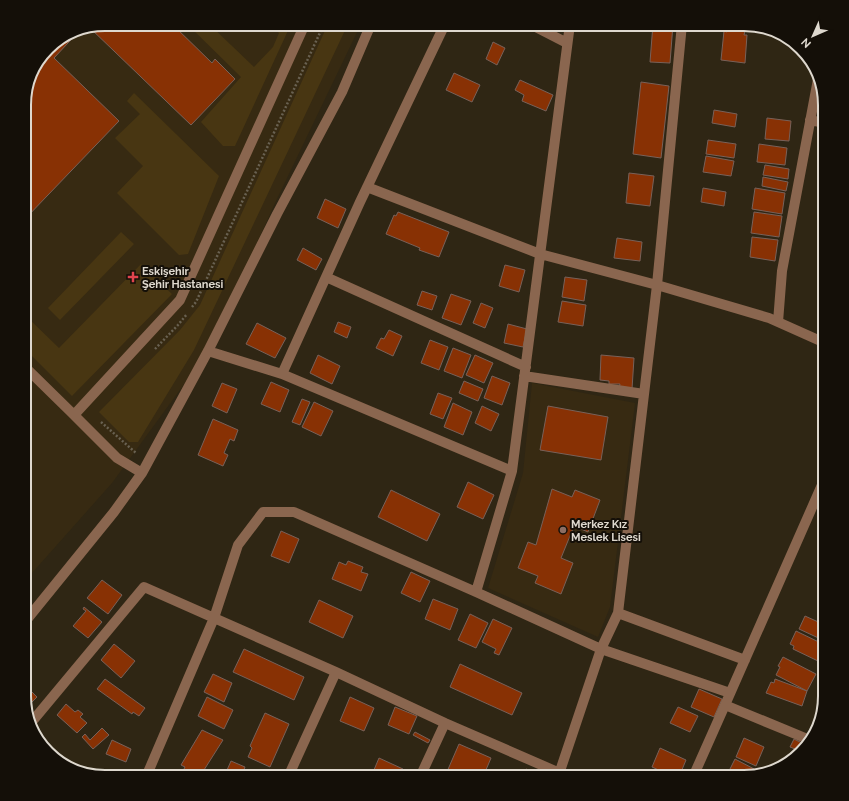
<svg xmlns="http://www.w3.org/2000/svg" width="849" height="801" font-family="Raleway,sans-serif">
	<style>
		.built { fill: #372a12 }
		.green { fill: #483612 }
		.building { fill: #883104; stroke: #786159 }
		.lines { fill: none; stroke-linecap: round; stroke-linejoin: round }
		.path { stroke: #696151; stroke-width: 2.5; stroke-dasharray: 2 2; stroke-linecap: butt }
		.minor { stroke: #8a664f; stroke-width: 10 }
		.health-dot { fill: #e0444e; stroke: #140f08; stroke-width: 1.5 }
		.education-dot { fill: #8d6e63; stroke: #140f08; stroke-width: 1.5 }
		.labels { text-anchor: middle; stroke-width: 4; stroke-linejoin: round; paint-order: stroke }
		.poi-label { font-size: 11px; font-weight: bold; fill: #ded8ce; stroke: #140f08; text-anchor: start }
		.rim { fill: none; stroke: #ded8ce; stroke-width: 2 }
	</style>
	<rect width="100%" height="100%" fill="#2f2614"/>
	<path class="built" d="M105,24H361L275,203L209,350L112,483L24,582V99L32,69L74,30Z
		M532,383L635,403L610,607L598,637L488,588L523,473Z"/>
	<path class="green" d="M187,24H209L254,67L273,47L279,33L270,24H280L284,27L287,24H291L235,146H223L201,122L241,77Z
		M328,24H348L194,350L138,442H129L99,412L180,330L200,305Z
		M134,93L219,176L188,254L179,255L117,193L143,166L115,138L140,114L127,101Z
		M121,232L134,244L60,320L48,308Z
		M141,264L172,294L72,396L30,354L24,338V314L59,348Z"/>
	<path class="building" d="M105,24H172L212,63L215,59L235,79L191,125L89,27Z
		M653,24H673L670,63L650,62Z
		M81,29L54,58L119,121L24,220V99L32,69L51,44L74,30Z
		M727,29L745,31L744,35H747L745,63L721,60L724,31L727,32Z
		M493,42L505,48L497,65L486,59Z
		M454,73L480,85L472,102L446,90Z
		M520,80L553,95L546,111L522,101L524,95L515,90Z
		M641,82L669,86L661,158L633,154Z
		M714,110L737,114L735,127L712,123Z
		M767,118L791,121L789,141L765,139Z
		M708,140L736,144L734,158L706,154Z
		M759,144L787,148L785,165L757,162Z
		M706,156L734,161L731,176L703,172Z
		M765,165L789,169L788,179L763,175Z
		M629,173L654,176L650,206L626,203Z
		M763,177L788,182L786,191L762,186Z
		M703,188L726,192L724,206L701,202Z
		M755,188L785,193L782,214L752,209Z
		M325,199L346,209L338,228L317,218Z
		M398,212L449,232L439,257L419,250L420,248L386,234L394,215L396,216Z
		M754,212L782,216L779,237L751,233Z
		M752,237L778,240L775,261L750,257Z
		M617,238L642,242L640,261L614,258Z
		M303,248L322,259L316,270L297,260Z
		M505,265L525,270L519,292L499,286Z
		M565,277L587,280L584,301L562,297Z
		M422,291L437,296L432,310L417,305Z
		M451,294L471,301L461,325L442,318Z
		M562,301L586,305L583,326L558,322Z
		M481,303L493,308L485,328L473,323Z
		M338,322L351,327L347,338L334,332Z
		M257,323L286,338L275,358L246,344Z
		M508,324L527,329L523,347L504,343Z
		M389,330L402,336L393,356L376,348L381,338L384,339Z
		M430,340L448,347L439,370L421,363Z
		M453,348L471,355L462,378L444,371Z
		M318,355L340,366L332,384L310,373Z
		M475,355L493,363L484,383L466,375Z
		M601,355L634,358L632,389L619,388L620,384H609V381L600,380Z
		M492,376L510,383L502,405L484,398Z
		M464,381L483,389L478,401L459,393Z
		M271,382L289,390L280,412L261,404Z
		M222,383L237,389L227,413L212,406Z
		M438,393L452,398L443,419L430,414Z
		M302,399L310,402L300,425L292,422Z
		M314,402L333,411L321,436L302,427Z
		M453,403L472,412L463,435L444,427Z
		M482,406L499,414L491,431L475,423Z
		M548,406L608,417L601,460L540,450Z
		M213,419L238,430L234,441L230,439L224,453L228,455L223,466L198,455Z
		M468,482L494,495L483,519L457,507Z
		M552,489L572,497L575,490L600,500L588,532L574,526L561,558L573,563L561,594L535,583L538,576L518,568L528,542L536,545Z
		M391,490L440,514L427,541L378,517Z
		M281,531L299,539L289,563L271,556Z
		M348,561L363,567L361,572L368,574L361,591L332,579L339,562L346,565Z
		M411,572L430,581L420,602L401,593Z
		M102,580L122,595L108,614L87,598Z
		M433,599L458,609L450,630L425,619Z
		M319,600L353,616L343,638L309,622Z
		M84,607L102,622L88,638L73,626L86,611L83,609Z
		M470,614L488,623L476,648L458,640Z
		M805,616L825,625V641L799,629Z
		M493,619L512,628L499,655L494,653L496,649L482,642Z
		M796,631L825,645L818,661L793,649L794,646L790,644Z
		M114,644L135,661L121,678L101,660Z
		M244,649L304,677L294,700L233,672Z
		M783,657L816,674L807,691L776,675L780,667L778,666Z
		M460,664L522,693L512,715L450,687Z
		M213,674L232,683L224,702L204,692Z
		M105,679L145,708L139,716L133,712L132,714L97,689Z
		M775,679L807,691L802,706L766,693L771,682L774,683Z
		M24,684L37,697L26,708L24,701Z
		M699,689L722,699L714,717L691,707Z
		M207,697L233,710L224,729L198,716Z
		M350,697L374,708L364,731L340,721Z
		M66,704L75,712L78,710L83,714L80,717L87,723L77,733L57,715Z
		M395,707L417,716L409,734L388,725Z
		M678,707L698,716L690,732L670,723Z
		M265,713L289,724L270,767L248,757L252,748L250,746Z
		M102,728L109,735L93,749L82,737L85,734L90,740Z
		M202,730L223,740L204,770L209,773L207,777H180L185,767L181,765Z
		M415,732L430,740L428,743L413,735Z
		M744,738L764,747L756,766L736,757Z
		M794,739L802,743L801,745L806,747L798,756L800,751L790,747Z
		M112,740L131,749L126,762L106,754Z
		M459,744L491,758L483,777H453L446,774Z
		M660,748L686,760L679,777H674L652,767Z
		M379,758L403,769L400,777H371Z
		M735,759L758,771L755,775L749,777H726Z
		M231,761L245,767L241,777H224Z
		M526,769L545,777H522Z"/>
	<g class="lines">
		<path class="path" d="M192,307L196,302L324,24
			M155,349L178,325L187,314
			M101,422L136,453"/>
		<path class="minor" d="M445,24L360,202L282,374L512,471L476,592
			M530,24L567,43
			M682,24L657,285L618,613L601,649L730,693
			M810,120L825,123
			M367,187L540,254L657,285L769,318L825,343
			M326,277L526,367
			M778,322L782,271L819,74
			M208,351L282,374
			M24,366L74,415L180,300L305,24
			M524,376L644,394
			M74,415L117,458L142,473
			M512,471L570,24
			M618,613L745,660
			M24,623L114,512L142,473L208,351L277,214L342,92L371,24
			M725,705L810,740
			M30,724L144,587L336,672L445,723L569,777
			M146,777L214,618L238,545L263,512H294L476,592L601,649L558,777
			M288,777L336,672
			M420,777L445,723
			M693,777L725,705L825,478"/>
	</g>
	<path class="health-dot" d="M131 271h4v4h4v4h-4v4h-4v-4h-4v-4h4z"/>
	<circle class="education-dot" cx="563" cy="530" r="4"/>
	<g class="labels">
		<g class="poi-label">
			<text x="142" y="275">Eskişehir<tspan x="142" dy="13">Şehir Hastanesi</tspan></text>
			<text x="571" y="528">Merkez Kız<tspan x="571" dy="13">Meslek Lisesi</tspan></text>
		</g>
	</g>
	<path d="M0 0H849V801H0ZM105 31H744A74 74 0 0 1 818 105V696A74 74 0 0 1 744 770H105A74 74 0 0 1 31 696V105A74 74 0 0 1 105 31Z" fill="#140f08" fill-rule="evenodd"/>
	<path class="rim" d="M105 31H744A74 74 0 0 1 818 105V696A74 74 0 0 1 744 770H105A74 74 0 0 1 31 696V105A74 74 0 0 1 105 31Z"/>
	<g transform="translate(813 36) rotate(225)" stroke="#140f08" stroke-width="3" paint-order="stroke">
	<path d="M0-3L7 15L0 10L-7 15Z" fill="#ded8ce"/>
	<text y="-6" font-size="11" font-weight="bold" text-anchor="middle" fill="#ded8ce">N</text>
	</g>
</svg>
